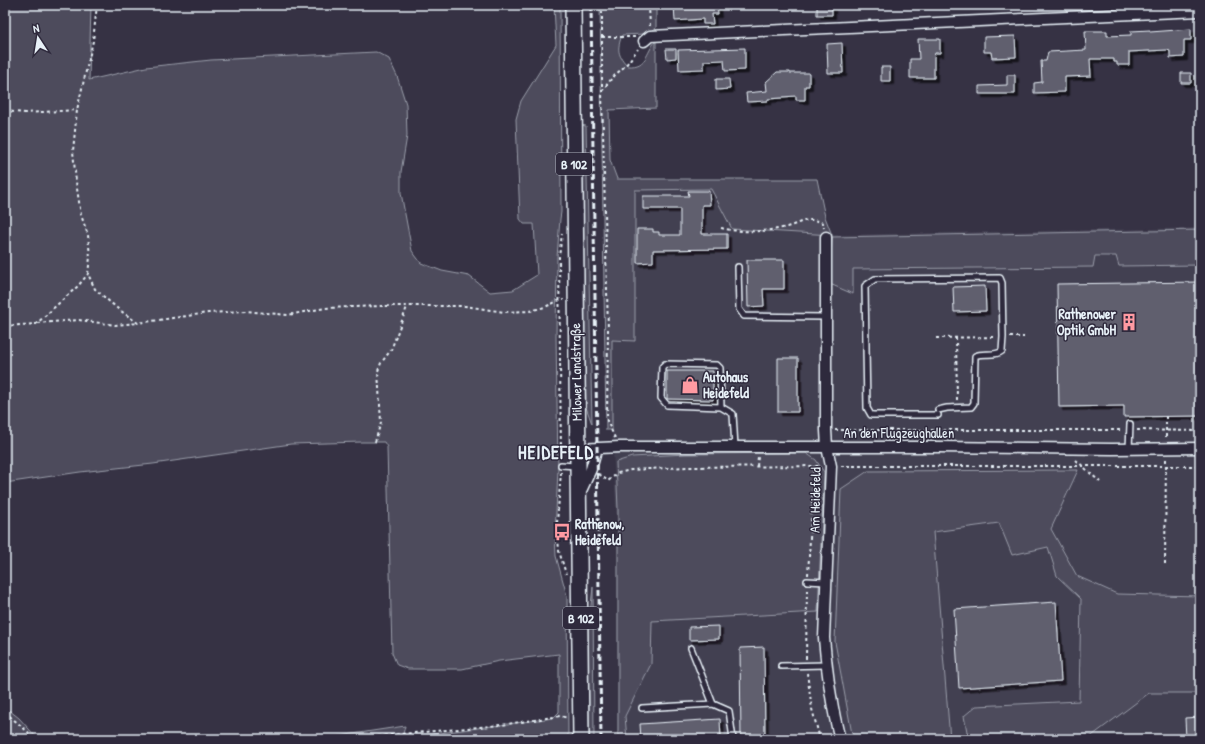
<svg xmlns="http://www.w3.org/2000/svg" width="1205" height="744" font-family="'Patrick Hand',sans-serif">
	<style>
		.built { fill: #433f51 }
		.green { fill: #4d4b5c; stroke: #9a9eaa }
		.building { fill: #605e6e; stroke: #e8f1f8; filter: url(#shadow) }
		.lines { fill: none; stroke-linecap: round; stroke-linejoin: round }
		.lane-casing { stroke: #e8f1f8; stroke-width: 8 }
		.street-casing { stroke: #e8f1f8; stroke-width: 13 }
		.primary-casing { stroke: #e8f1f8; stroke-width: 18 }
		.path { stroke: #e8f1f8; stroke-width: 2; stroke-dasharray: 3 3; stroke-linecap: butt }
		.lane { stroke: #2f2a3d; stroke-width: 5 }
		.street { stroke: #2f2a3d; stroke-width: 10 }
		.primary { stroke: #2f2a3d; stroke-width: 15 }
		.rail { stroke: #e8f1f8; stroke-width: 3; stroke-dasharray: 6 3; stroke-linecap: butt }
		.labels { text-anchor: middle; stroke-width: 3; stroke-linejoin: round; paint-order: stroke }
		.shield { fill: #2f2a3d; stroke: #b0b5c0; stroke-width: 1 }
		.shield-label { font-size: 13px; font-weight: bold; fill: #e8f1f8 }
		.poi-label { font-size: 14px; font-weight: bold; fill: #e8f1f8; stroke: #2f2a3d; text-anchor: start }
		.street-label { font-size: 14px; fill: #e8f1f8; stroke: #2f2a3d }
		.district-label { font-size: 18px; font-weight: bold; letter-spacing: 1px; fill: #e8f1f8; stroke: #2f2a3d }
	</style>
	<defs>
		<filter id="shadow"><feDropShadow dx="3.5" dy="3.5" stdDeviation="0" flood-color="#0009"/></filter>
	</defs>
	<rect width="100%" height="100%" fill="#363244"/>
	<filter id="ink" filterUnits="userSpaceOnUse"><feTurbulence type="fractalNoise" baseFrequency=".025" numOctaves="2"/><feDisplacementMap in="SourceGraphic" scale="8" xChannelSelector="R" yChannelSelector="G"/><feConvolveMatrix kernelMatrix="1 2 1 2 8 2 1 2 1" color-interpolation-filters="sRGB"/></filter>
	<g filter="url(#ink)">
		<path class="built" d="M712,189L732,229L832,235L1200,228V230L832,237L830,284L853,294V269L1093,267L1095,257L1116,256L1119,266L1200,265V596L1117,594L1077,576L1051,529L1078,470L868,471L841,490L835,642L852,734L855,739H627L625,716L651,664L652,621L818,612L806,453L686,454L632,457L618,509V739H617V531L612,430V339L635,341V190Z
			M1000,523L1048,547L1057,576L1081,599L1079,701L976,706L964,716L968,737L981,739H950L932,532Z
			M1149,693H1200V739H1059L1089,738Z"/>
		<path class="green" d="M5,5H91L89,80L146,67L211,60L376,52L389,59L397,76L406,104L407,136L401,172V193L412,251L421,263L442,271L469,276L490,292L513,290L537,275L534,224H524L520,219L516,119L521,101L556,45L554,5H560L561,212L560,219L557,257L556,336L558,469L555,534L556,556L567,596L568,739H320L405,726L402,738L553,718L559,712V654L499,661L462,669H408L397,665L392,653L387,447L384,442H362L291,444L153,464L80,472L5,483Z
			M600,5H656V28L645,34L622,35C617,49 617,55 628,66C648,67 645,53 656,41V108L609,110L610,160L617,179H817L825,217L832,235L732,229L711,189L635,190V341L612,340V430H606Z
			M580,125L586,126L592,424L586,407Z
			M1200,230V265L1119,266L1116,256H1095L1093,267L853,269V294L830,284L832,237Z
			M806,453L816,460L824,472L818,612L652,621L651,664L625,716L627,739H618V509L616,462L632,457L686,454Z
			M1078,470L1051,529L1077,576L1117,594L1200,596V693H1149L1089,738L981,739L968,737L964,716L976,706L1079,701L1081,599L1057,576L1048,547L1012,555L999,523L933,532L950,739H855L852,734L835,642L841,489L868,471Z
			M593,587L594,739H589L588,631Z
			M5,707L19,718L38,739H5Z"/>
		<path class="building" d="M674,5H717L718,14H712L713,24H703V19L675,21Z
			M817,5H832V15H817Z
			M1191,29V40H1184V57L1170,58V51L1167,50L1129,52V65H1117V62H1114V59H1090L1091,76L1065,77V92L1034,93V83L1042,82L1041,61H1046L1048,52L1086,50L1085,31H1107V36L1131,35V31L1150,30V32Z
			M1015,36L1016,57L992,58L991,52H984V37Z
			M918,39H940V53H935L934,57V78H910V59H919Z
			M842,43L843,73H828L827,44Z
			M745,48V70L725,71L724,60L704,61V69L679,70L678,50Z
			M666,49H676V58L667,59Z
			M881,67H890V81H881Z
			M777,72H790V73H809V86H805V100H796V96L783,97L782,98L768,99V101L747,102L746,93L767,91L766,82Z
			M1181,73H1191V83H1181Z
			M1007,75H1015V94H979V86L1007,85Z
			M716,79H729L730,89L716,90Z
			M688,191H709L710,205H702V234H727V249L653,250V262L637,263V229H653V232H659V235H680V209H643V196H689Z
			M747,260H784V289H763L764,306L748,307Z
			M1200,282V416L1124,417V406L1059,407L1057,284Z
			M985,286L986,311L954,312L953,287Z
			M778,358H798V412H778Z
			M667,371H713V400L667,399Z
			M1056,602L1061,681L959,688L954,609Z
			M719,626V639L689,640V627Z
			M764,647L765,739H741L740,648Z
			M1200,717V739H1186L1185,718Z
			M720,719L721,739H641L640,724Z"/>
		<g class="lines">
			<g class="lane-casing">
				<path id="lane" d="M738,267L739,309L744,316L825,317
					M721,407L720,368L717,365L665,364L662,367L661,398L667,405L721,407L733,414L735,447
					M938,410L947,408L971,407L974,403L975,356C983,352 995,357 1002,351L1003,337L1002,283L1000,278L875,279L865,286L867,408L871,415H938
					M1129,449L1130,424
					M561,465L576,466
					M807,581L826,582
					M691,648L713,704
					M781,666L826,665
					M642,708L713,704L729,711L733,739"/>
			</g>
			<g class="street-casing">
				<path id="street" d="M644,41L650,36L1200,11
					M826,237V430L827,447L831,466L824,638C827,672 831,706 840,739
					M578,449L620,447H938L1112,449L1200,448
					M580,493L591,469L597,448"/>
			</g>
			<g class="primary-casing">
				<path id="primary" d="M573,5L581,739"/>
			</g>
			<path class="path" d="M97,5L93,41L77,110L73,151L76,182L81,215L88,235L90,257L88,274L95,289L103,296L118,309L138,323L208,313L245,311L288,315L325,308L381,306H465L504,312L530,311L545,307L560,300H564
				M602,5V92L608,330L607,421L615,438
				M649,5L650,27
				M602,37H635
				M602,91L612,78L626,65L638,49
				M5,111L25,113L77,110
				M721,228C742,233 766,232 787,227C802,223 806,216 823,223L824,228
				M37,323L79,320L115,325L138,323
				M5,326L36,324L78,286L88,274
				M956,337L957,400
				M1010,337H1024
				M936,338L995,337
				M1166,416V439
				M835,430H1122
				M1137,430L1200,431
				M375,442L381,422L378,371L381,363L391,350L407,307
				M561,457L559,257L562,234
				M1076,460L1100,482
				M757,466L758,457
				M841,466H1200
				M561,472L557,523L559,551L566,574
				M599,474L608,481L618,473L631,470L686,467L821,466
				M1165,564L1166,457
				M808,575L814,466
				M806,659L807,589
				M807,673L812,709L820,739
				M5,712L36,739
				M348,739L501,725L560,716L568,718"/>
			<use href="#lane" class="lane"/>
			<use href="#street" class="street"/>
			<use href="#primary" class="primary"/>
			<path class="rail" d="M591,5L601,739"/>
		</g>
	</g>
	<defs>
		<g id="building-bare" transform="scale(1.38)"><path d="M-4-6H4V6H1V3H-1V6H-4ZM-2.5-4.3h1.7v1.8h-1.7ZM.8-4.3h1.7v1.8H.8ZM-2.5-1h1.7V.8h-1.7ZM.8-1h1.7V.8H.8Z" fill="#ff9aa2" stroke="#2f2a3d" stroke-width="2.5" paint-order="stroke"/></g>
		<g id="shop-bare" transform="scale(1.38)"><path d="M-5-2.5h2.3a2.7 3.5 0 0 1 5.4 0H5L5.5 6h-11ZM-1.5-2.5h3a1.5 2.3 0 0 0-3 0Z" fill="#ff9aa2" stroke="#2f2a3d" stroke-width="2.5" paint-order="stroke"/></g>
		<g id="bus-bare" transform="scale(1.38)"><path d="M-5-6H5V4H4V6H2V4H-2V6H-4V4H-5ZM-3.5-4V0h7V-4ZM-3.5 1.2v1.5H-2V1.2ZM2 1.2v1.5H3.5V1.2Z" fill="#ff9aa2" stroke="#2f2a3d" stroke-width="2.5" paint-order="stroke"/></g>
	</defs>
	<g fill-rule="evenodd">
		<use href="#building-bare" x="1129" y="322"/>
		<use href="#shop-bare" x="690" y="385"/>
		<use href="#bus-bare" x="562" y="532"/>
	</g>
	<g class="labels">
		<g class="shield">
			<rect x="556" y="153" width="36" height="22" rx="3"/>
			<rect x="563" y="607" width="36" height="22" rx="3"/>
		</g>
		<g class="shield-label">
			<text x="574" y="169">B 102</text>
			<text x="581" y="623">B 102</text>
		</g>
		<g class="poi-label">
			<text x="1116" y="319" text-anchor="end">Rathenower<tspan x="1116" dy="16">Optik GmbH</tspan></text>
			<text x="703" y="382">Autohaus<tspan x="703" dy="16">Heidefeld</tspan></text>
			<text x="575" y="529">Rathenow,<tspan x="575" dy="16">Heidefeld</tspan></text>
		</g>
		<g class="street-label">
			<text transform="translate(576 372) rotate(-91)" y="5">Milower Landstraße</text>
			<text x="899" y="438">An den Flugzeughallen</text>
			<text transform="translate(815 500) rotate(-89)" y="5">Am Heidefeld</text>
		</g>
		<g class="district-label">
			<text x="556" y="459">HEIDEFELD</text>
		</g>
	</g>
	<rect width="1205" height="744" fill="none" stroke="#2f2a3d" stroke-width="20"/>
	<rect x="10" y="10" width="1185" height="724" fill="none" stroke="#e8f1f8" stroke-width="1.5" filter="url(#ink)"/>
	<g transform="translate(38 38) rotate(348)" stroke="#2f2a3d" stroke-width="3" paint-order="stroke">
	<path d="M0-3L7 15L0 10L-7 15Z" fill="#e8f1f8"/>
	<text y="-6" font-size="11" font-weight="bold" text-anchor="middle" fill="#e8f1f8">N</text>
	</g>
</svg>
